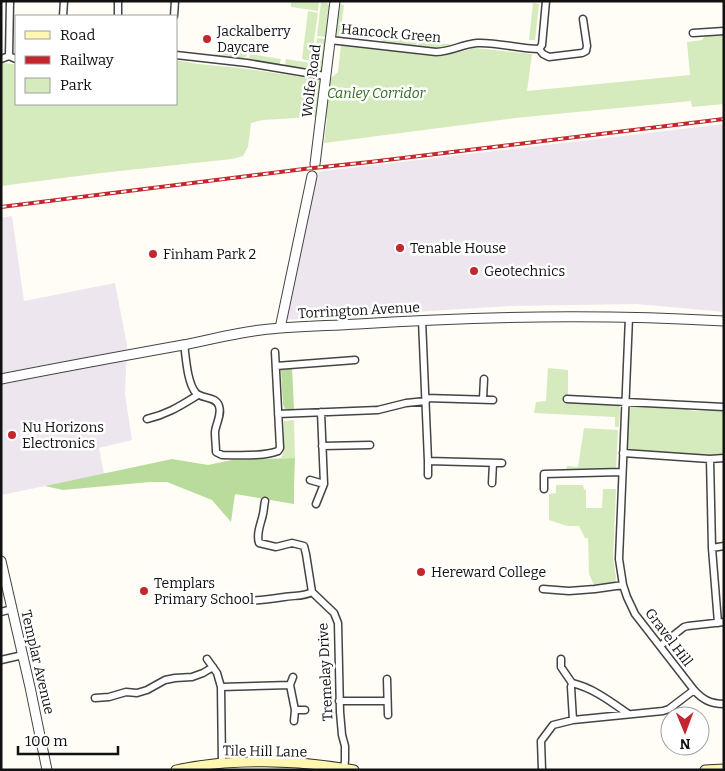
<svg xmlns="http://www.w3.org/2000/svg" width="725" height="771" font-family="Bitter,serif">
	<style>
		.industrial { fill: #eee6ef }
		.green { fill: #d5ebbd }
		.forest { fill: #b9dc9c }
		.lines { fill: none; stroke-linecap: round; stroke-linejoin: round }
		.minor-casing { stroke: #444; stroke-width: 9 }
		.tertiary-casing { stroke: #444; stroke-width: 11 }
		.secondary-casing { stroke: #333; stroke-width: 11 }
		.minor { stroke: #fff; stroke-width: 6 }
		.tertiary { stroke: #fff; stroke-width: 9 }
		.secondary { stroke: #fff6b0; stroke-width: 9 }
		.rail-casing { stroke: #c4262e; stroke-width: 4 }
		.rail { stroke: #fff; stroke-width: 2; stroke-dasharray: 5.5; stroke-linecap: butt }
		.poi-dot { fill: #c4262e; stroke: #fff; stroke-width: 2 }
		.labels { text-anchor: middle; stroke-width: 5; stroke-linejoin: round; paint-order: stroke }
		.poi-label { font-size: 14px; fill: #111; stroke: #fff; text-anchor: start }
		.street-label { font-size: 14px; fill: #111; stroke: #fff }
		.park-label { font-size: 14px; font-style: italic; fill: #2f6b1f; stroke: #fff }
	</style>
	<rect width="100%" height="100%" fill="#fffdf5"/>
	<path class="industrial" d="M724,124V312L637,304L511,306L285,320L316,172Z
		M12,216L24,301L115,283L127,345L125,394L132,440L99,448L104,474L1,495V218Z"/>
	<path class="green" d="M291,1L319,2L318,11L291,7Z
		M321,2L327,3L330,6L326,37L317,36Z
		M533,3L539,4L535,40H529Z
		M339,4L344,5L340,37L335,35Z
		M308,11L318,13L311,61L302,59Z
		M724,33V104L692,107L691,101L515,118L324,143L327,118L313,117L263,120L251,123L248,147L243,156L232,159L101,173L1,186V63L16,64V104H176V60L198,64L240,68L330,81L331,78L338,72L341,45L439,57L475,48L532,54L527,91L690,75L687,42L702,40L704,37Z
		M383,36L417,40L416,47L382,43Z
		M317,38L326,39L323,68L319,72H313Z
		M419,40L454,45H455C442,49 431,49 418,47Z
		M219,49L247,53L246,57L242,58L240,61L216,57L215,52H218Z
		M250,54L281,59L279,66L252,62L249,58Z
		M286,59L311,63L310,71L285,66Z
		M548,368L568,370V402L619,406L620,411L619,427H615V417L534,413L536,402L546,401Z
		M630,404L683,407C694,415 711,409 724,409V456L631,451L627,448Z
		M294,420L295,458H281L284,451V421Z
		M584,428L618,430L616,469L566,472L567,466L578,467Z
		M556,485H583L584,490L586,489V508H602L603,489H616L613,558L616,577L615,582L606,584L594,585L589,574L588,538H585L579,526H567L549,520V494L556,493Z"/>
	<path class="forest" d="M292,368L294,409H285L283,404L281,370Z
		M295,458L294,485V504L235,494L231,522L212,500L167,482H150L63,490L45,486L172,459L208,465L232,460Z"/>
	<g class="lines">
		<g class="minor-casing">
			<path id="minor" d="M63,16L64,1
				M118,16V1
				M174,16L175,1
				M693,33L724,31
				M330,40L436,52C450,52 463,44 477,43C498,42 519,49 539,49
				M539,49L543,54L549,57L582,53L586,51L587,46L583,19
				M539,49L542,45L546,1
				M176,55L247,63L325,76
				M9,56L10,1
				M1,59L9,56L16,59
				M629,317L619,559L623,585L627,597L635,614L694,690C702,699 710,704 724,704
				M422,320L428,461L502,463
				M184,344C186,357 187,383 196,393C202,399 216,396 219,406C222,415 216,423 215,432C215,439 216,446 216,452L222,455C237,455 264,457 278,451L280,448L275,352
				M276,366L355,360
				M426,398L493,400
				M483,399L484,379
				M567,399L724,407
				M278,414L378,410L406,403L426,401
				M147,419C168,414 180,406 198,395
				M322,446L370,445
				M623,453L710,459L724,458
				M710,459L712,548L718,623
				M428,475V461
				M310,480L324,484
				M492,483L493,463
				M544,489V474L622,472
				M265,501C264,505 264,510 263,514C261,524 256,533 259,543L276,547L292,543L304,546L306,554L312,592L334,613L338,623L340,712L342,735L345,746V760L344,770
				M316,504L324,484L321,412
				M712,548L724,546
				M543,589L569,591L595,589L623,585
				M244,601C258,601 271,599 284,597C294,595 303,597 312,592
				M1,612L12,609
				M660,646L684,627L688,626L724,622
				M207,659L217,673L221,687L222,764
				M561,659V667L572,683
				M1,660L23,655
				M387,679L388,715
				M290,685L293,677
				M221,687L290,685L295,710L294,721
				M95,698L109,697L126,692L137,693L147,690L165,680L175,678L192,677L203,673L213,667
				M339,701H387
				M295,710H305
				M573,720L571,687L572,683C593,688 610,701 627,713
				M542,770L541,741L553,725L573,720L663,711L669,709L694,690"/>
		</g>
		<g class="tertiary-casing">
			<path id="tertiary" d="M315,164L335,1
				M280,328L283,314L312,176
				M1,379C62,367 122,356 183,345C209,340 234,333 261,330C293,326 326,326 358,324C480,316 602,314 724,321
				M1,561L30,687L47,770"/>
		</g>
		<g class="secondary-casing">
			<path id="secondary" d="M176,770C231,758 298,760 354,770
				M705,770L724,769"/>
		</g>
		<use href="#minor" class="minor"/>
		<use href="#tertiary" class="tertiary"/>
		<use href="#secondary" class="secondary"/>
		<g class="rail-casing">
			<path id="rail" d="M1,207L304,169L370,162L724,119"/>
		</g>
		<use href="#rail" class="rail"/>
	</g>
	<g class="poi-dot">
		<circle cx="207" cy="39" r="5"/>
		<circle cx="400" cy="248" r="5"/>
		<circle cx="153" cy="254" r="5"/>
		<circle cx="474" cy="271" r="5"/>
		<circle cx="12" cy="435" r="5"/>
		<circle cx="421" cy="572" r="5"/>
		<circle cx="144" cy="591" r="5"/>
	</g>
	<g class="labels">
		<g class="poi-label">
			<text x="217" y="36">Jackalberry<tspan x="217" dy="16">Daycare</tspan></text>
			<text x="410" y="253">Tenable House</text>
			<text x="163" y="259">Finham Park 2</text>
			<text x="484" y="276">Geotechnics</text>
			<text x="22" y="432">Nu Horizons<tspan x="22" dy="16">Electronics</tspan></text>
			<text x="431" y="577">Hereward College</text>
			<text x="154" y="588">Templars<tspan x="154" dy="16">Primary School</tspan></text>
		</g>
		<g class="street-label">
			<text transform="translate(391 33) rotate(5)" y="5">Hancock Green</text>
			<text transform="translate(311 81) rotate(-83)" y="5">Wolfe Road</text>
			<text transform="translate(359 310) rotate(-3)" y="5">Torrington Avenue</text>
			<text transform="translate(669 637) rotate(53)" y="5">Gravel Hill</text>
			<text transform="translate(38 662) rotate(77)" y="5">Templar Avenue</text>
			<text transform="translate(325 672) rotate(-93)" y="5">Tremelay Drive</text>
			<text transform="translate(265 751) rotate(1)" y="5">Tile Hill Lane</text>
		</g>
		<g class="park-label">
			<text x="376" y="98">Canley Corridor</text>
		</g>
	</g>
	<rect width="725" height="771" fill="none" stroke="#111111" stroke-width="5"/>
	<rect x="15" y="15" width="162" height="90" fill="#ffffff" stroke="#a0a0a0"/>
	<rect x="25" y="31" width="25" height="8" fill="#fff6b0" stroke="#a0a0a0"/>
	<text x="60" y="40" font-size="15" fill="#111111">Road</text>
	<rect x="25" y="56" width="25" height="8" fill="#c4262e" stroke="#a0a0a0"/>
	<text x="60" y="65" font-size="15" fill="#111111">Railway</text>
	<rect x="25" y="78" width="25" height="15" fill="#d5ebbd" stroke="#a0a0a0"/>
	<text x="60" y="90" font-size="15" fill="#111111">Park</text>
	<g transform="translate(685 731) rotate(179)"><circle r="24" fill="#ffffff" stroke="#a0a0a0"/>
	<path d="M0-4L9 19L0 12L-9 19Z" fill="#c4262e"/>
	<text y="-8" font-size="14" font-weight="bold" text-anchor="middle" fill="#111111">N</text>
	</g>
	<path d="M18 746v8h100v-8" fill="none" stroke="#111111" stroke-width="2.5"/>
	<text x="25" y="746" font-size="15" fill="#111111" stroke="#ffffff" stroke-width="4" paint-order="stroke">100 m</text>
</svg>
